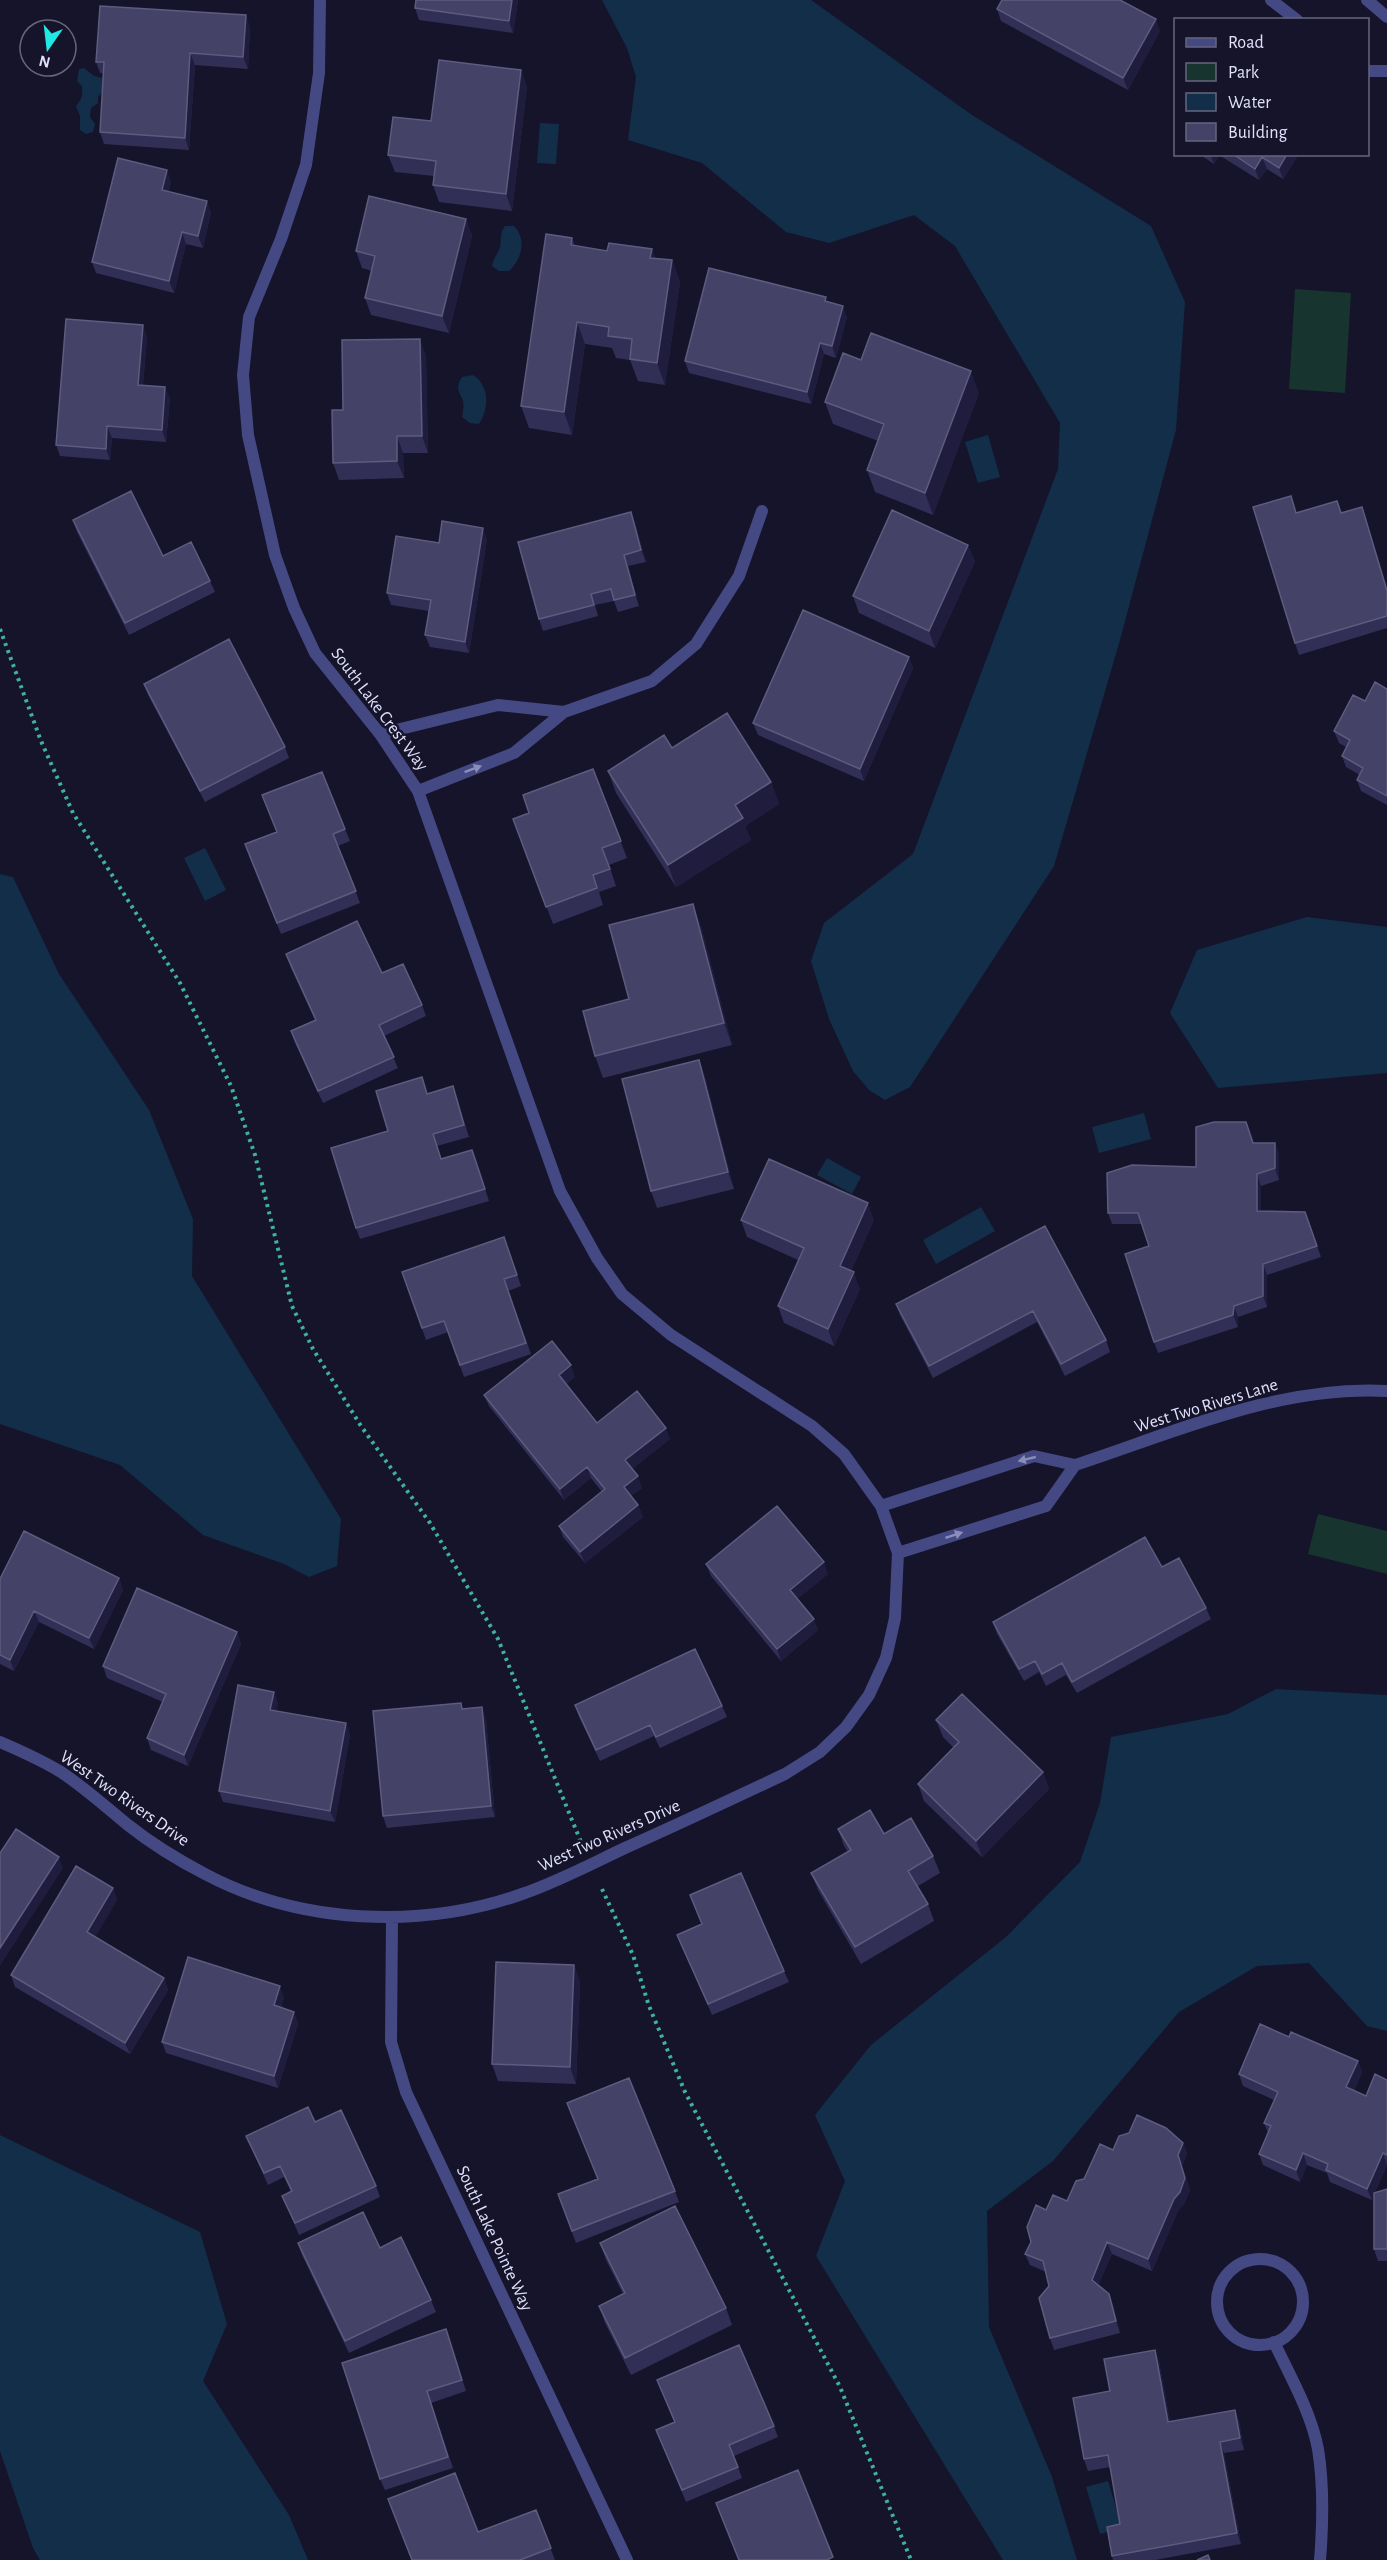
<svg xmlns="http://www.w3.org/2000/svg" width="1387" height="2560" font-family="'Alegreya Sans',sans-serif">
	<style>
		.green { fill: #18342f }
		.water { fill: #132e49 }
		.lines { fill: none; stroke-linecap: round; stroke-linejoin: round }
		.path { stroke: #3eb29d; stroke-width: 4; stroke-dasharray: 3 4.5; stroke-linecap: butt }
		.minor { stroke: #444984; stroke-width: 12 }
		.wall { fill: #322f56 }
		.shaded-wall { fill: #1f1c3d }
		.building { fill: #454267; stroke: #5d5b7f; stroke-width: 1.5 }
		.oneway { fill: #8a8dba }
		.labels { text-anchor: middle; stroke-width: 5; stroke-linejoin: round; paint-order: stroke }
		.street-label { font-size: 18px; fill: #e0e0fc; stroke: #15142a }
	</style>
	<rect width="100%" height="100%" fill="#15142a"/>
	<path class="green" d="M1295,289L1351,293L1345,393L1289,389Z
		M1318,1514L1387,1531V1574L1308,1554Z"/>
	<path class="water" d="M811,0L972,115L1151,226L1185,302L1176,430L1120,640L1054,866L910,1087L885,1100L869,1090L853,1071L829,1019L811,961L824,923L913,854L1058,469L1060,423L955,246L914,215L829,243L786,232L702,163L628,140L636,77L627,48L602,0Z
		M84,68L94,76L102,78L106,86L98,97V103L91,108L90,117L95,124L93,132L86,134L80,130V116L76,106C82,99 83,95 82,86L77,81L79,69Z
		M540,123L559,124L556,164L537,163Z
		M505,226H514C527,239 522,259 509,271H499L492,266C493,258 498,254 500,247C502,238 499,234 505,226Z
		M473,375C490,386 489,408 479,424L470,423L462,417C463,413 464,406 463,401C459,391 455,388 462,377Z
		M988,435L1000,477L978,483L965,442Z
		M205,848L226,890L205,901L184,858Z
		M0,874L13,877L59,974L149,1110L193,1219L192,1276L341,1519L337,1566L309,1577L284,1564L203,1535L120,1465L0,1424Z
		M1307,917L1387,927V1073L1218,1088L1170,1013L1197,950Z
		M1144,1113L1151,1139L1099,1153L1092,1127Z
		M827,1158L861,1177L852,1194L817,1175Z
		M981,1207L995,1231L936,1264L923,1240Z
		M1276,1689L1387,1695V2031L1367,2026L1309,1963L1257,1966L1179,2012L1053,2161L987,2211L989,2327L1052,2477L1077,2560H1003L816,2256L845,2181L815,2115L871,2045L1006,1937L1080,1862L1100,1803L1111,1737L1228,1714Z
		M0,2135L200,2232L227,2324L203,2381L289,2515L308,2560H40L33,2548L0,2451Z
		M1108,2481L1122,2528L1100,2534L1086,2487Z"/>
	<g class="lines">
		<path class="path" d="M0,629L41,741L73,813L180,983L231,1086L255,1155L292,1306L313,1349L361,1426L430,1523L498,1639L583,1847
			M602,1889L633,1955L649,2006L685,2092L840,2387L911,2560"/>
		<path class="minor" d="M1271,0L1297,20
			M1367,0L1387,17
			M1368,71H1387
			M564,712L652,681L696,644L739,576L762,511
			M380,734L498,705L564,712L514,753L418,791
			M1075,1465C1176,1432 1279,1385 1387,1391
			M881,1506L1034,1456L1075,1465L1046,1506L898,1553
			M0,1742C21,1751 41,1760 61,1772C85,1788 106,1807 128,1825C152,1844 178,1860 205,1874C299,1924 421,1930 522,1894C557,1882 591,1864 625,1848C679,1824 732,1799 785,1774L820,1752L846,1727L869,1695L886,1658L895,1618L898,1553L881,1506L844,1454L812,1426L671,1335L622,1294L597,1258L560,1191L418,791L380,734L315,653L294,608L275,555L248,435L243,375L249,317L281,239L306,165L319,73L320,0
			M392,1917L391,2042L406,2092L627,2560
			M1217 2302a43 43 0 1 1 86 0a43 43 0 1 1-86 0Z
			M1274,2342C1290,2376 1311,2412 1318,2449C1324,2486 1323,2523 1320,2560"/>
	</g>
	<path class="wall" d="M416,0H518L513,33L419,20L415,8Z
		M997,9L1160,31L1128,90L1001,21Z
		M250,27L248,69L195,65L189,150L104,144L100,132L104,73H100L96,62Z
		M521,70L527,87L512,211L439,202L433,185L434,176L395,172L388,155L431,121Z
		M1199,154H1299L1283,179L1267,169L1259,180L1219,155L1214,164Z
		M171,182L169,191L211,212L203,248L186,244L174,293L96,273L92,262Z
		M466,219L472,236L449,333L371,315L365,298L372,271L362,268L356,251Z
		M572,238L575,246L607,251L652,249L655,258L672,260L680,282L665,385L638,381L630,360L616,358L612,348L585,344L572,435L529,428L521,406Z
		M827,302L847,317L836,358L824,354L811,404L689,373L685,361Z
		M147,337L143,385L170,398L166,442L112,438L110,460L60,456L56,445Z
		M426,355L428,453H403L404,478L339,480L333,463L343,410Z
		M861,360L979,393L933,515L875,492L867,470L878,441L833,424L825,402Z
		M1297,513H1341L1366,519L1387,588V628L1299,655L1295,643Z
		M73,520L163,556L210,581L215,592L129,635L77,532Z
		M635,523L646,562L628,566L639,606L618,612L614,601L595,605L598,616L543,631L539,619Z
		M487,539L469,653L430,647L425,635L429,611L391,605L387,593L439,543Z
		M968,545L975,562L935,648L859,613L853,596Z
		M909,657L913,668L864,781L758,735L753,723Z
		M144,684L285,747L289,758L205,802L148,695Z
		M1387,689V805L1361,791L1357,780L1360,775L1346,767L1342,756L1346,747L1339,743L1334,731L1365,701Z
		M672,748L771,782L779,804L745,826L751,840L676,887L616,793L608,771Z
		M593,769L627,858L609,865L616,886L599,892L603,905L553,924L513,819L529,813Z
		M345,829L350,841L338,846L360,903L281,934L249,856Z
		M701,926L732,1045L603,1078L595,1056L629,999Z
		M286,954L382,973L422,1005L426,1016L384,1036L398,1068L323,1103L295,1043L291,1031L315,1020L290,966Z
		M699,1060L705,1077L734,1189L657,1208L651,1191Z
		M427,1094L457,1098L469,1137L437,1146L441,1159L472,1150L489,1201L360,1239L356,1228L388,1131Z
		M1253,1143H1275L1279,1155V1180L1261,1186V1211L1305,1212L1321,1257L1267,1275V1307L1238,1317V1327L1158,1353L1154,1342L1149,1246L1142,1224H1112L1108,1213L1196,1167Z
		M741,1220H874L851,1271L860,1289L834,1346L784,1323L778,1306L798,1260L747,1237Z
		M1045,1226L1106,1340L1110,1352L1065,1376L1037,1322L933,1378L900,1315L896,1304Z
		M504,1237L521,1286L508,1291L531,1354L464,1377L448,1332L426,1340L402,1272Z
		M575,1377L566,1384L597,1423L670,1439L632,1469L642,1488L631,1496L638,1505L643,1517L585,1563L563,1537L559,1526L602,1492L591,1478L564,1500L489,1406L484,1395Z
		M706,1564L828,1574L797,1599L818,1630L781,1661L711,1576Z
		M1162,1567L1206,1608L1211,1619L1077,1693L1066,1675L1046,1686L1039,1672L1024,1681L997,1634L993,1622Z
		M119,1578L123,1590L94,1649L39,1622L14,1671L0,1664V1579Z
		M237,1632L241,1644L188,1766L151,1750L147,1738L163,1702L107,1678L103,1666Z
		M274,1692L278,1704L276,1711L346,1723L350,1735L335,1822L223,1802L219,1791Z
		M575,1705L722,1706L727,1717L660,1748L654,1736L600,1761L579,1717Z
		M464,1709L486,1719L495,1817L387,1828L383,1816Z
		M936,1720L1043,1772L1049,1789L982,1857L924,1801L918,1784L954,1748L943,1737Z
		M838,1829L884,1834L933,1856L940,1873L918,1886L928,1904L934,1921L861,1964L818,1890L811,1873L848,1852L844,1846Z
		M113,1888L117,1900L95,1937L164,1978L168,1990L130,2054L15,1987L11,1975Z
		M690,1895L784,1971L789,1982L712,2015L677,1935L702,1924Z
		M574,1965L580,1982L576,2084L498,2081L492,2064Z
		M284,1997L281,2008L294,2012L298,2024L278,2088L166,2053L162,2042Z
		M1289,2037L1358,2061L1362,2072L1354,2091L1366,2096L1387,2080V2165L1375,2192L1387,2189V2261H1378L1374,2249V2195L1372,2200L1330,2182L1327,2173L1307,2165L1300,2182L1263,2165L1259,2154L1268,2133L1264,2123L1274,2100L1243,2086L1239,2074Z
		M315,2122L376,2186L380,2197L299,2235L287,2207L282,2196L291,2192L284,2177L268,2185L251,2147L246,2136Z
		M1183,2143L1187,2154L1182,2166L1190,2190L1184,2204L1178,2211L1152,2271L1112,2254L1098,2285L1109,2294L1113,2306L1120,2333L1054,2350L1050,2338L1049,2286L1046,2272L1030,2265L1025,2254L1046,2210L1067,2201L1084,2179L1113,2150Z
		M675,2191L679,2202L576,2243L558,2194Z
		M298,2243L431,2300L436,2312L349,2353L302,2255Z
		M600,2243L726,2308L732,2325L631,2375L605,2323L599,2306L623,2294L606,2260Z
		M450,2341L466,2391L431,2403L453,2468L385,2490L380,2479Z
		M1159,2361L1170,2421L1235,2410L1239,2421L1244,2450L1224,2453L1241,2544L1155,2560H1113L1112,2556L1120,2524L1110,2467L1088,2471L1084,2459L1110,2391Z
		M657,2380L774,2426L778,2437L734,2456L742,2478L686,2502L656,2430L674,2422Z
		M536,2510L555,2560H412L478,2532Z"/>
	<path class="shaded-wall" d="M512,0H518L513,33L509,21Z
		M246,15L250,27L248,69L243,57Z
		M1156,19L1160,31L1128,90L1123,78Z
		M190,53L195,65L189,150L185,138Z
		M521,70L527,87L512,211L506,194Z
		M1210,154L1219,155L1214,164Z
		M1287,154H1299L1283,179L1279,168Z
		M1262,157L1267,169L1259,180L1255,169Z
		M167,170L171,182L167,201L162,190Z
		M207,201L211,212L203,248L198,236Z
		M466,219L472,236L449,333L442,316Z
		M182,232L186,244L174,293L169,281Z
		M652,249L660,271L650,258Z
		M672,260L680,282L665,385L657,363Z
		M843,306L847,317L836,358L832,346Z
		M577,322L585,344L572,435L564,412Z
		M143,325L147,337L142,396L138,385Z
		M420,339L426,355L428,453L422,436Z
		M820,343L824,354L811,404L807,392Z
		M971,371L979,393L933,515L925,493Z
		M165,387L170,398L166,442L162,430Z
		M107,426L112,438L110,460L106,449Z
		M397,436L403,453L404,478L397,461Z
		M1362,507L1387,588V591Z
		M631,512L635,523L646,562L641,550Z
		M483,528L487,539L469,653L465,642Z
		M968,545L975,562L935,648L929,631Z
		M624,555L628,566L639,606L635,595Z
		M909,657L913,668L864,781L860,769Z
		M771,782L779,804L745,826L751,840L676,887L668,865L735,805Z
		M693,904L701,926L732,1045L724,1023Z
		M699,1060L705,1077L734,1189L728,1172Z
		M1275,1143L1279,1155V1180L1275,1168Z
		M1257,1174L1261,1186V1223L1257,1211Z
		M868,1203L874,1220L846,1282L840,1266Z
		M1263,1264L1267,1275V1307L1263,1296Z
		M854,1272L860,1289L834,1346L828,1329Z
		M1234,1306L1238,1317V1327L1233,1315Z
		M571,1365L575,1377L563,1386L559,1375Z
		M666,1428L670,1439L629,1472L625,1460Z
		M587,1467L591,1478L564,1500L560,1489Z
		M638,1476L642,1488L628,1498L624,1487Z
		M638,1505L643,1517L585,1563L580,1552Z
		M824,1562L828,1574L794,1602L790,1590Z
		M119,1578L123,1590L94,1649L89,1638Z
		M34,1611L39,1622L14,1671L10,1660Z
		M814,1619L818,1630L781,1661L777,1649Z
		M237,1632L241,1644L188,1766L184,1755Z
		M274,1692L278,1704L274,1721L270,1710Z
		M482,1707L486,1719L495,1817L491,1806Z
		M346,1723L350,1735L335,1822L330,1811Z
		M1043,1772L1049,1789L982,1857L976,1841Z
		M59,1857L63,1868L0,1966V1948Z
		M113,1888L117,1900L91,1944L87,1932Z
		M574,1965L580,1982L576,2084L570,2067Z
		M164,1978L168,1990L130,2054L125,2043Z
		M280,1986L284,1997L278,2017L274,2005Z
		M294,2012L298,2024L278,2088L274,2076Z
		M1358,2061L1362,2072L1350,2099L1346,2087Z
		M1183,2143L1187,2154L1182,2166L1190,2190L1184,2204L1178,2211L1152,2271L1148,2259L1178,2155Z
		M1303,2153L1307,2165L1300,2182L1296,2170Z
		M1383,2153L1387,2165L1372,2200L1367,2189Z
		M1107,2242L1112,2254L1096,2291L1092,2280Z
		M1109,2294L1113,2306L1120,2333L1116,2321Z
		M1155,2350L1159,2361L1172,2433L1168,2422Z
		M1235,2410L1239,2421L1244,2450L1240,2438Z
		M1220,2442L1224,2453L1241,2544L1237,2533Z"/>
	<path class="building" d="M416,0H512L509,21L415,8Z
		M1002,0H1120L1156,19L1123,78L997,9Z
		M100,6L246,15L243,57L190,53L185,138L100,132L104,62H96Z
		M439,60L521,70L506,194L433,185L436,161L388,155L393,117L431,121Z
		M1233,154H1287L1279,168L1262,157L1255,169Z
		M118,158L167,170L162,190L207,201L198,236L182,232L169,281L92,262Z
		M369,196L466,219L442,316L365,298L375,256L356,251Z
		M546,234L572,238L571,245L607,251L609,243L652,249L650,258L672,260L657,363L630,359L632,339L608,336L609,327L577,322L564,412L521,406Z
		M709,268L826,297L825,301L843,306L832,346L820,343L807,392L685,361Z
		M66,319L143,325L138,385L165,387L162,430L107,426L106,449L56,445Z
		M871,333L971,371L925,493L867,470L884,424L825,402L843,353L861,360Z
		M420,339L422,436H397V461L333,463L332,410H343L342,340Z
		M131,491L163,556L191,542L210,581L125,623L73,520Z
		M1291,496L1296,513L1337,501L1341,513L1362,507L1387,591V616L1295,643L1253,507Z
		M892,510L968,545L929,631L853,596Z
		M631,512L641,550L624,555L635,595L614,600L611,589L591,594L594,605L539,619L518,542Z
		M442,521L483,528L465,642L425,635L431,600L387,593L396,536L439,543Z
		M803,610L909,657L860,769L753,723Z
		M229,639L285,747L200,791L144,684Z
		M1375,682L1387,689V796L1357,780L1363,768L1342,756L1350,740L1334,731L1353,695L1365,701Z
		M727,713L771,782L735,805L743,818L668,865L608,771L664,735L672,748Z
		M593,769L621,841L602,848L610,869L593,875L597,888L546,907L513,819L529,813L523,795Z
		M322,772L345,829L333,834L356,891L277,923L245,844L277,832L262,795Z
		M693,904L724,1023L595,1056L583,1011L629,999L609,925Z
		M357,921L382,973L403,964L422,1005L379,1025L394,1057L318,1091L291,1031L316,1020L286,954Z
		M699,1060L728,1172L651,1191L622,1079Z
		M422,1077L427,1094L453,1086L464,1125L433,1134L441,1159L472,1150L485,1189L356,1228L331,1148L388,1131L376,1091Z
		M1214,1122H1246L1253,1143H1275V1168L1257,1174V1211L1305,1212L1317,1246L1263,1264V1296L1234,1306L1233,1315L1154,1342L1125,1254L1149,1246L1138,1213H1108L1107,1173L1132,1165L1196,1167V1127Z
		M769,1159L868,1203L840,1266L854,1272L828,1329L778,1306L804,1248L741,1220Z
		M1045,1226L1106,1340L1061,1364L1033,1311L929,1366L896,1304Z
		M504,1237L517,1275L504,1279L526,1343L460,1365L444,1321L422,1328L402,1272Z
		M552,1341L571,1365L559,1375L597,1423L637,1391L666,1428L625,1460L638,1476L624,1487L638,1505L580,1552L559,1526L605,1489L587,1467L560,1489L484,1395Z
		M777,1506L824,1562L790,1590L814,1619L777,1649L706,1564Z
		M24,1531L119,1578L89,1638L34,1611L10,1660L0,1655V1579Z
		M1145,1537L1162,1567L1179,1558L1206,1608L1072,1682L1062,1663L1042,1674L1035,1661L1019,1669L993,1622Z
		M137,1588L237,1632L184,1755L147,1738L166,1694L103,1666Z
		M695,1649L722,1706L656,1737L650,1725L596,1750L575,1705Z
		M238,1685L274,1692L270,1710L346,1723L330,1811L219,1791Z
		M962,1694L1043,1772L976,1841L918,1784L959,1742L936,1720Z
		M461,1703L462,1709L482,1707L491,1806L383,1816L373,1711Z
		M870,1810L884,1834L911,1818L933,1856L908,1871L928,1904L855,1947L811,1873L851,1850L838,1829Z
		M16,1829L59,1857L0,1948V1853Z
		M76,1866L113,1888L87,1932L164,1978L125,2043L11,1975Z
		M741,1873L784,1971L708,2004L677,1935L702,1924L690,1895Z
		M188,1957L280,1986L274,2005L294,2012L274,2076L162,2042Z
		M496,1962L574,1965L570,2067L492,2064Z
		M1260,2024L1289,2037L1291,2032L1358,2061L1346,2087L1366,2096L1375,2074L1387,2080V2155L1383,2153L1367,2189L1326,2170L1328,2164L1303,2153L1296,2170L1259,2154L1271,2126L1264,2123L1278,2092L1239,2074Z
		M629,2078L675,2191L572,2231L558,2194L598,2179L567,2103Z
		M308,2107L315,2122L341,2110L376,2186L295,2223L282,2196L292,2191L280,2166L264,2173L246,2136Z
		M1137,2115L1166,2128L1183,2143L1178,2155L1185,2178L1180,2192L1174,2199L1148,2259L1107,2242L1092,2280L1109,2294L1116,2321L1050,2338L1039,2298L1049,2286L1043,2261L1025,2254L1031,2242L1027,2227L1036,2205L1046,2210L1053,2195L1067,2201L1076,2181L1084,2179L1100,2144L1113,2150L1119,2136L1129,2133Z
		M1387,2189V2249H1374V2193Z
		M675,2206L726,2308L625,2358L599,2306L625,2293L600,2243Z
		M363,2212L380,2248L401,2237L431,2300L345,2341L298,2243Z
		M446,2329L462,2380L427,2391L448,2457L380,2479L342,2363Z
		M739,2345L774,2426L729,2445L738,2467L682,2490L656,2430L675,2422L657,2380Z
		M1155,2350L1168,2422L1235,2410L1240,2438L1220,2442L1237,2533L1112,2556L1107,2527L1120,2524L1108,2455L1084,2459L1073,2398L1110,2391L1104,2359Z
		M798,2470L833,2557L827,2560H739L716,2503Z
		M455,2473L478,2532L536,2510L551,2548L520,2560H412L388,2499Z
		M1208,2555L1210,2560H1197Z"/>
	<defs><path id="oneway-solid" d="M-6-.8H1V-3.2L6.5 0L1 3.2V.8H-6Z" transform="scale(1.5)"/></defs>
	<g class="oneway">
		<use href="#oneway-solid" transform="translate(473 769) rotate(-21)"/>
		<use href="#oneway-solid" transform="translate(1027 1459) rotate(167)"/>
		<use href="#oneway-solid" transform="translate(954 1535) rotate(-18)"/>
	</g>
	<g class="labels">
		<g class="street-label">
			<text transform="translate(380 709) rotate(53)" y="6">South Lake Crest Way</text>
			<text transform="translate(1206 1405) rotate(-17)" y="6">West Two Rivers Lane</text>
			<text transform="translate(125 1798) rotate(35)" y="6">West Two Rivers Drive</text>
			<text transform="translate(609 1835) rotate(-24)" y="6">West Two Rivers Drive</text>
			<text transform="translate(495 2238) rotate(65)" y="6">South Lake Pointe Way</text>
		</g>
	</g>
	<rect x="1174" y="18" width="195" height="138" fill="#15142a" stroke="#66667e" stroke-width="1.5"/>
	<rect x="1186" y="38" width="30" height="9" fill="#444984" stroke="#66667e" stroke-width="1.5"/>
	<text x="1228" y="48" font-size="18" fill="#e0e0fc">Road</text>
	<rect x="1186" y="63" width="30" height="18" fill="#18342f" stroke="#66667e" stroke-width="1.5"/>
	<text x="1228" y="78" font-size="18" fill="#e0e0fc">Park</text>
	<rect x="1186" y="93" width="30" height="18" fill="#132e49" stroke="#66667e" stroke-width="1.5"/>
	<text x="1228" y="108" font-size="18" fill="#e0e0fc">Water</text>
	<rect x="1186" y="123" width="30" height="18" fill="#454267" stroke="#66667e" stroke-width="1.5"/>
	<text x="1228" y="138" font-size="18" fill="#e0e0fc">Building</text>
	<g transform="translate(48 48) rotate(194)"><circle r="28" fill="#15142a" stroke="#66667e" stroke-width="1.5"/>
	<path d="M0-4.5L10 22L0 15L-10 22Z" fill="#20e8e4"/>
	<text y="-9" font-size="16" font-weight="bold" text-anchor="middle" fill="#e0e0fc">N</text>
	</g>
</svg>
